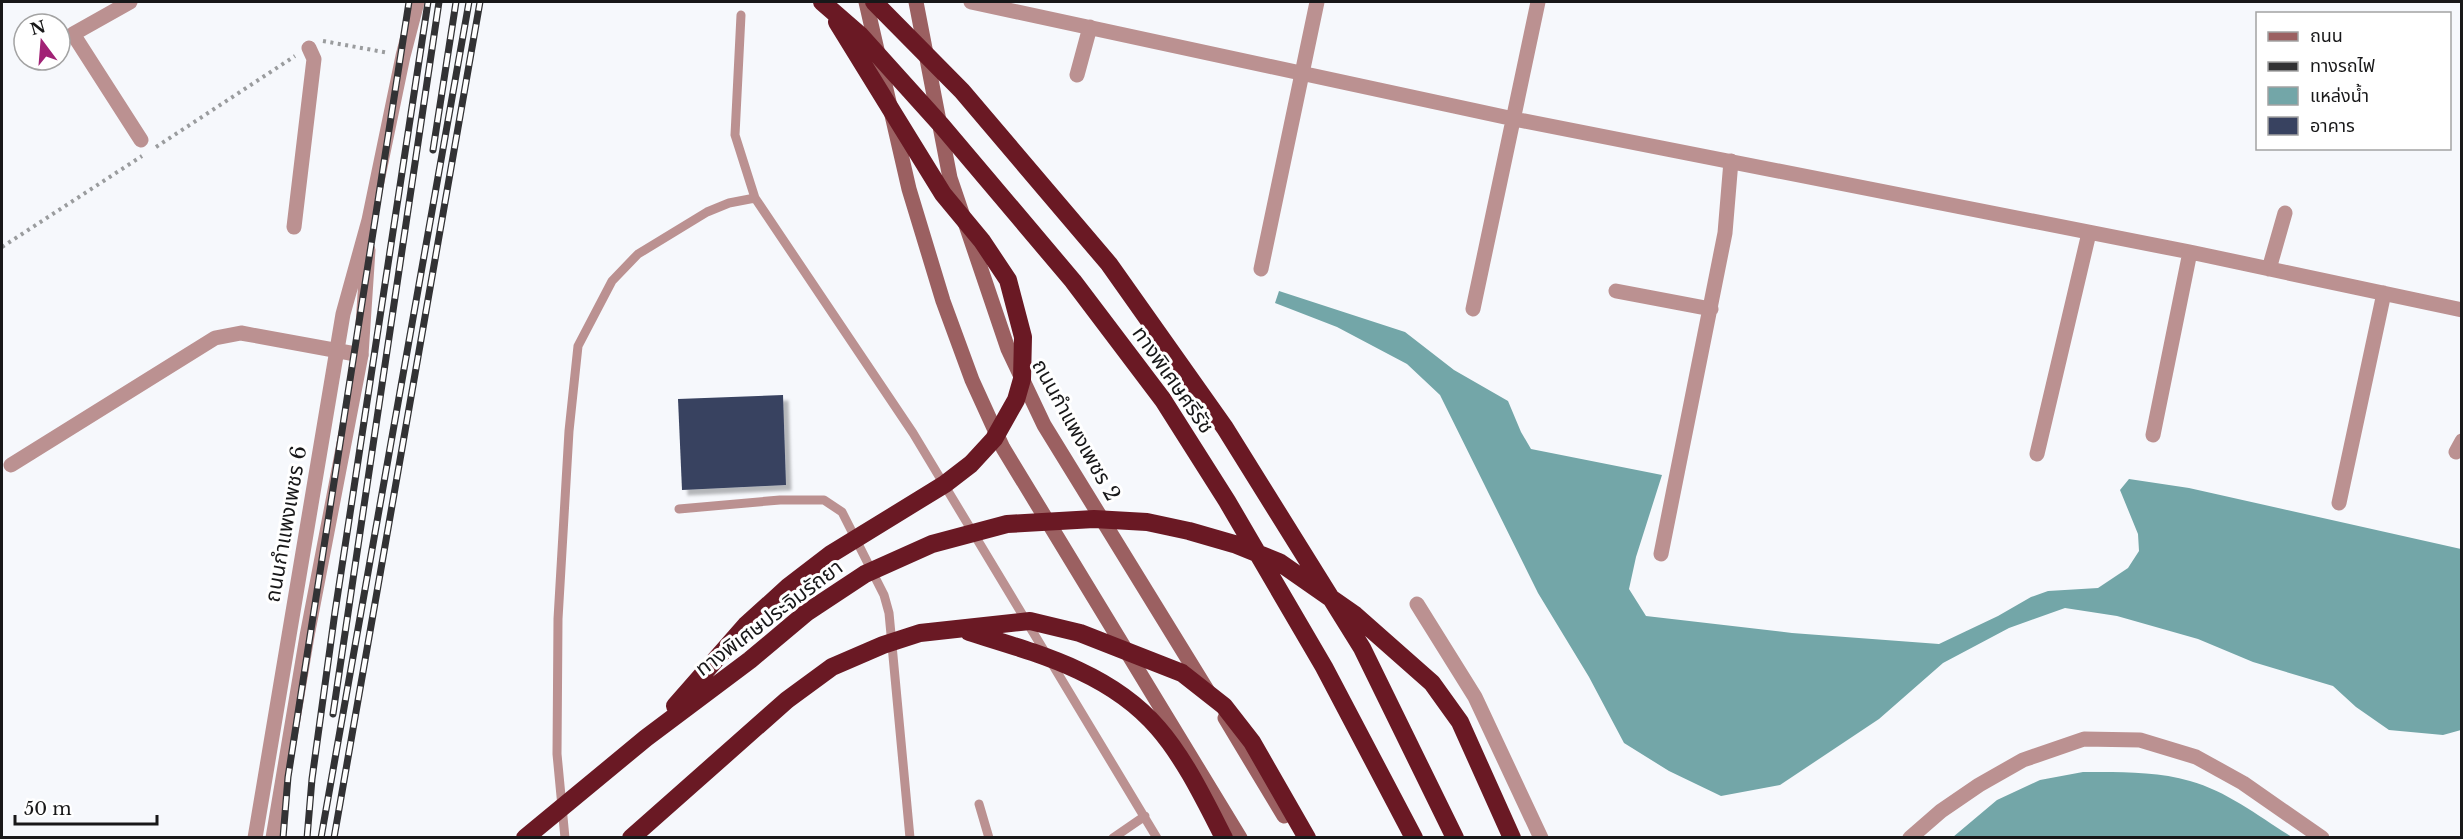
<svg xmlns="http://www.w3.org/2000/svg" width="2463" height="839" font-family="'Libre Baskerville','Noto Sans Thai',serif">
	<style>
		.water { fill: #73a6a8 }
		.building { fill: #384260; filter: url(#shadow) }
		.lines { fill: none; stroke-linecap: round; stroke-linejoin: round }
		.path { stroke: #9a9c9e; stroke-width: 4; stroke-dasharray: 3 4.5; stroke-linecap: butt }
		.service { stroke: #bb9191; stroke-width: 9 }
		.minor { stroke: #bb9191; stroke-width: 15 }
		.tertiary { stroke: #bb9191; stroke-width: 15 }
		.secondary { stroke: #9b6061; stroke-width: 15 }
		.motorway { stroke: #6a1924; stroke-width: 18 }
		.rail-casing { stroke: #323234; stroke-width: 7 }
		.rail { stroke: #fff; stroke-width: 4.5; stroke-dasharray: 14; stroke-linecap: butt }
		.labels { text-anchor: middle; stroke-width: 6; stroke-linejoin: round; paint-order: stroke }
		.street-label { font-size: 21px; fill: #181819; stroke: #fff }
	</style>
	<defs>
		<filter id="shadow"><feDropShadow dx="5.5" dy="5.5" stdDeviation="1.5" flood-color="#0004"/></filter>
	</defs>
	<rect width="100%" height="100%" fill="#f6f8fc"/>
	<path class="water" d="M1279,291L1405,332L1454,370L1508,401L1521,432L1531,449L1662,475L1636,557L1629,589L1646,616L1792,633L1939,644L1998,616L2031,597L2048,591L2098,588L2128,568L2139,551L2138,534L2120,490L2129,479L2189,488L2461,549V730L2443,735L2389,730L2356,707L2333,686L2253,662L2198,639L2117,616L2065,608L2009,628L1943,663L1879,719L1780,785L1721,796L1669,771L1624,743L1589,677L1538,593L1440,395L1407,364L1337,327L1275,303Z
		M2083,772C2118,772 2156,771 2190,781C2227,791 2261,818 2292,837H1953L1997,800L2040,780Z"/>
	<path class="building" d="M783,395L786,485L682,490L678,399Z"/>
	<g class="lines">
		<path class="path" d="M323,41L389,53
			M156,147L295,56
			M2,247L142,156"/>
		<path class="service" d="M741,15L735,135L755,198L913,433L1157,838
			M679,509L780,500H824L842,512L884,595L889,613L910,838
			M979,804L989,838
			M565,838L557,754L558,619L569,431L578,346L612,281L638,254L707,212L729,203L755,198
			M1113,838L1145,816"/>
		<path class="minor" d="M130,2L73,34L141,140
			M971,2L1514,119L2190,252L2462,310
			M1077,75L1090,27
			M294,227L314,59L309,48
			M1261,269L1317,2
			M2269,269L2285,213
			M1616,291L1711,309
			M1473,309L1538,2
			M2153,435L2190,252
			M2456,452L2462,441
			M2037,454L2089,233
			M11,465L215,338L241,333L361,355
			M2339,503L2384,293
			M1661,554L1725,233L1731,161
			M1417,604L1475,697L1541,838
			M1910,838L1941,811L1979,785L2023,760L2084,739L2140,740L2196,757L2243,783L2322,838"/>
		<path class="tertiary" d="M255,838L343,314L369,220L403,56L417,2
			M273,838L307,636L361,355L368,250"/>
		<path class="secondary" d="M866,2L909,189L943,301L972,380L1003,448L1240,838
			M916,2L950,178L1008,349L1044,425L1207,690
			M1225,718L1284,816"/>
		<path class="motorway" d="M822,2L860,35L942,126L1073,281L1163,400L1227,501L1324,667L1414,838
			M874,2L962,91L1109,264L1225,428L1362,648L1455,838
			M969,632C1036,653 1110,672 1158,728C1185,759 1205,801 1224,838
			M675,706L746,625L788,587L831,554L945,484L971,464L994,439L1016,400L1022,379L1023,337L1008,280L982,241L943,194L837,22
			M525,838L646,738L750,660L806,613L865,574L932,544L1007,524L1094,519L1147,522L1189,531L1234,544L1279,562L1355,615L1432,683L1460,722L1512,838
			M631,838L787,700L832,667L883,645L920,633L1030,621L1080,633L1182,673L1224,706L1252,742L1307,838"/>
		<g class="rail-casing">
			<path id="rail" d="M433,150L456,2
				M333,714L439,2
				M283,838L288,777L409,2
				M307,838L312,779L335,612L428,2
				M321,838L469,2
				M334,838L480,2"/>
		</g>
		<use href="#rail" class="rail"/>
	</g>
	<g class="labels">
		<g class="street-label">
			<text transform="translate(1173 380) rotate(55)" y="7">ทางพิเศษศรีรัช</text>
			<text transform="translate(1076 430) rotate(61)" y="7">ถนนกำแพงเพชร 2</text>
			<text transform="translate(286 524) rotate(-80)" y="7">ถนนกำแพงเพชร 6</text>
			<text transform="translate(769 618) rotate(-37)" y="7">ทางพิเศษประจิมรัถยา</text>
		</g>
	</g>
	<rect width="2463" height="839" fill="none" stroke="#181819" stroke-width="6"/>
	<rect x="2256" y="12" width="195" height="138" fill="#ffffff" stroke="#a3a3a3" stroke-width="1.5"/>
	<rect x="2268" y="32" width="30" height="9" fill="#9b6061" stroke="#a3a3a3" stroke-width="1.5"/>
	<text x="2310" y="42" font-size="18" fill="#181819">ถนน</text>
	<rect x="2268" y="62" width="30" height="9" fill="#323234" stroke="#a3a3a3" stroke-width="1.5"/>
	<text x="2310" y="72" font-size="18" fill="#181819">ทางรถไฟ</text>
	<rect x="2268" y="87" width="30" height="18" fill="#73a6a8" stroke="#a3a3a3" stroke-width="1.5"/>
	<text x="2310" y="102" font-size="18" fill="#181819">แหล่งน้ำ</text>
	<rect x="2268" y="117" width="30" height="18" fill="#384260" stroke="#a3a3a3" stroke-width="1.5"/>
	<text x="2310" y="132" font-size="18" fill="#181819">อาคาร</text>
	<g transform="translate(42 42) rotate(344)"><circle r="28" fill="#ffffff" stroke="#a3a3a3" stroke-width="1.5"/>
	<path d="M0-4.5L10 22L0 15L-10 22Z" fill="#a12275"/>
	<text y="-9" font-size="16" font-weight="bold" text-anchor="middle" fill="#181819">N</text>
	</g>
	<path d="M15 815v9h142v-9" fill="none" stroke="#181819" stroke-width="3"/>
	<text x="24" y="815" font-size="18" fill="#181819" stroke="#ffffff" stroke-width="4.5" paint-order="stroke">50 m</text>
</svg>
